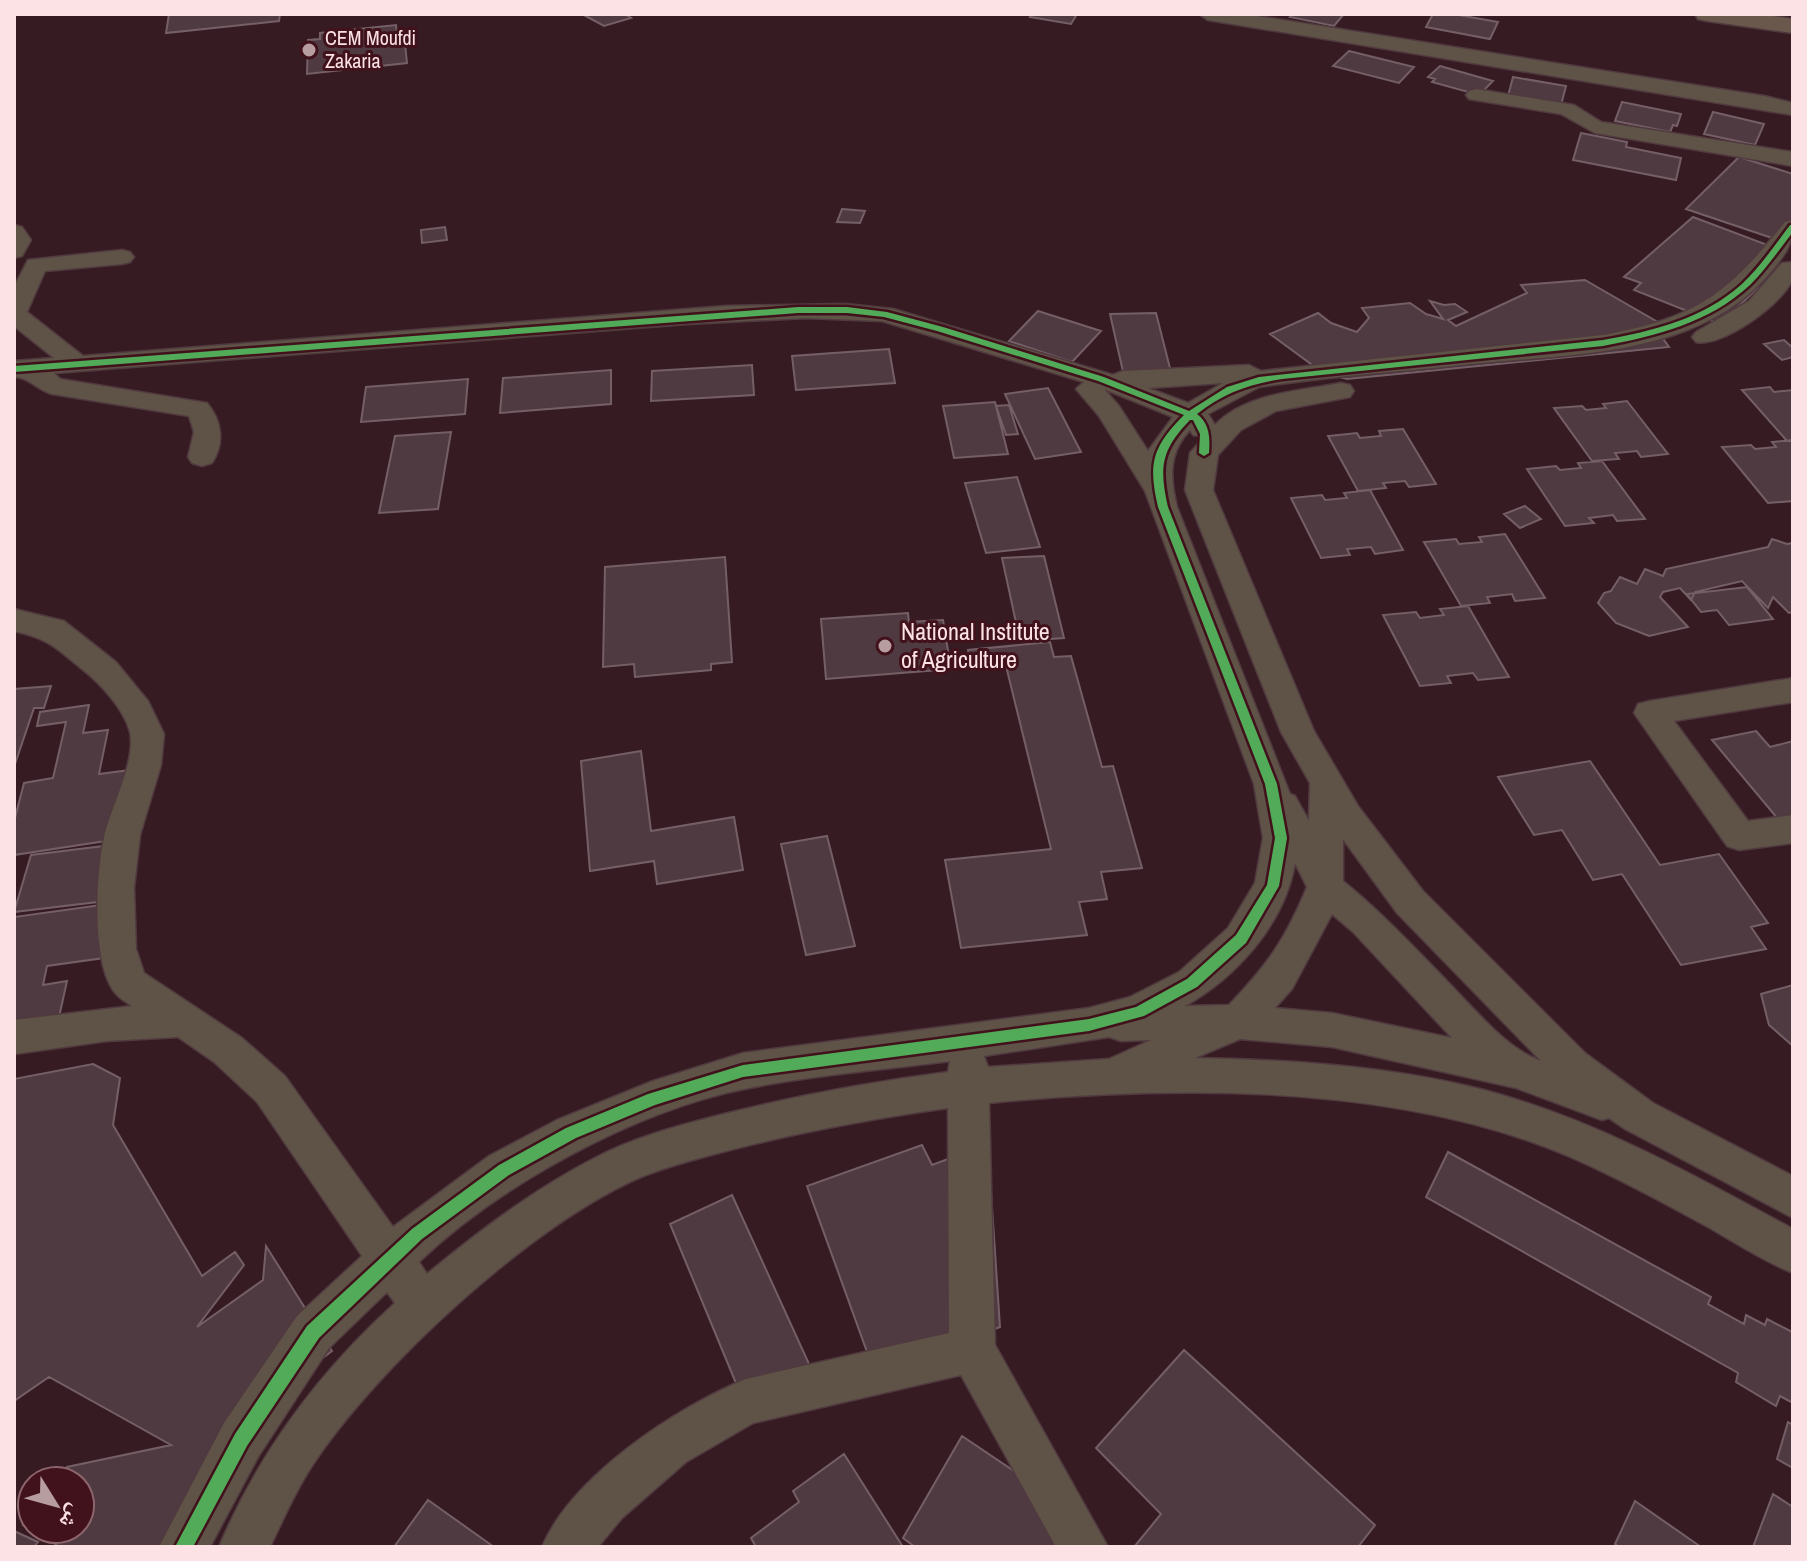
<svg xmlns="http://www.w3.org/2000/svg" width="1807" height="1561" font-family="'Archivo Narrow','Noto Naskh Arabic',sans-serif">
	<style>
		.building { fill: #503a42; stroke: #755f67; stroke-width: 2 }
		.lines { fill: none; stroke-linecap: round; stroke-linejoin: round }
		.minor-casing { stroke: #503a3f; stroke-width: 3 }
		.major-casing { stroke: #503a3f; stroke-width: 3 }
		.minor { fill: #5f5247; fill-rule: evenodd }
		.major { fill: #6a584c; fill-rule: evenodd }
		.cycleway-casing { stroke: #41121c; stroke-width: 5 }
		.cycleway { fill: #51ab58; fill-rule: evenodd }
		.poi-dot { fill: #b79da0; stroke: #41121c; stroke-width: 3 }
		.labels { text-anchor: middle; stroke-width: 6; stroke-linejoin: round; paint-order: stroke }
		.far-poi-label { font-size: 20px; fill: #fce2e4; stroke: #41121c; text-anchor: start }
		.poi-label { font-size: 24px; fill: #fce2e4; stroke: #41121c; text-anchor: start }
	</style>
	<rect width="100%" height="100%" fill="#361c22"/>
	<path class="building" d="M169,14H280L279,21L166,33Z
		M582,14H625L631,18L604,26Z
		M1032,14H1077L1071,24L1030,17Z
		M1293,14H1344L1334,26L1290,17Z
		M1433,14H1453L1498,22L1490,39L1426,27Z
		M396,25L397,35L404,34L407,63L307,74L308,40L320,39V33Z
		M1349,51L1414,67L1399,83L1333,66Z
		M1440,66L1493,81L1479,95L1432,82L1435,79L1428,77Z
		M1513,77L1566,86L1561,105L1508,96Z
		M1622,102L1681,114L1677,126L1673,125L1670,132L1615,121Z
		M1713,112L1764,124L1755,145L1704,134Z
		M1581,133L1627,142L1626,147L1681,158L1676,180L1573,160Z
		M1739,157L1793,174V232L1784,229L1775,239L1686,209Z
		M842,209L865,211L860,223L837,222Z
		M1693,217L1786,252L1752,283L1760,286L1720,324L1634,290L1641,283L1624,277Z
		M445,227L447,240L422,243L421,230Z
		M1585,280L1668,328L1659,333L1669,347L1347,379L1322,372L1270,334L1318,313L1331,323L1357,332L1369,318L1362,308L1410,303L1426,314L1443,319L1430,301L1444,305L1455,304L1467,312L1448,320L1456,326L1527,293L1521,285Z
		M1038,311L1101,331L1072,362L1009,341Z
		M1156,313L1174,384L1126,385L1110,314Z
		M1784,340L1793,348V357L1782,360L1764,344Z
		M889,349L895,383L796,390L792,356Z
		M752,365L754,395L651,401L652,371Z
		M611,370V404L500,413L503,378Z
		M468,379L465,414L361,422L366,387Z
		M1770,387L1774,392L1793,390V441H1787L1742,390Z
		M1048,388L1081,452L1035,459L1005,394Z
		M1627,401L1668,454L1641,457L1637,451L1615,453L1619,459L1592,461L1554,408L1582,406L1586,410L1606,408L1603,404Z
		M995,402L1008,454L954,458L943,406Z
		M1009,405L1018,434L1006,435L996,406Z
		M1403,429L1436,484L1409,487L1405,481L1383,483L1386,488L1358,491L1328,436L1357,433L1360,438L1381,436L1379,431Z
		M451,432L438,509L379,513L395,436Z
		M1793,440V501L1768,503L1722,447L1751,445L1755,449L1776,447L1772,442Z
		M1602,461L1645,519L1617,521L1613,515L1589,518L1594,523L1565,526L1527,469L1556,466L1560,470L1581,468L1578,463Z
		M1017,477L1040,547L986,553L965,483Z
		M1370,490L1403,550L1375,554L1371,547L1347,549L1350,555L1321,558L1291,498L1322,495L1325,500L1347,498L1344,493Z
		M1525,506L1541,519L1520,528L1504,514Z
		M1505,534L1545,598L1515,601L1512,594L1487,597L1490,603L1461,606L1424,542L1456,539L1459,544L1482,542L1479,537Z
		M1772,539L1787,544L1793,543V612L1789,613L1773,597L1768,608L1742,581L1695,592L1691,600L1680,588L1663,592L1660,597L1688,627L1649,636L1616,623L1598,603L1604,593L1611,591L1620,577L1637,584L1645,569L1663,576L1666,569L1768,547Z
		M1044,556L1064,638L1020,641L1002,558Z
		M725,557L732,662L711,664V670L635,677L634,664L603,667L605,567Z
		M1747,587L1773,619L1729,625L1717,610L1701,612L1687,594Z
		M1468,606L1509,677L1478,680L1473,673L1447,676L1451,683L1420,686L1383,615L1416,612L1420,618L1444,615L1440,609Z
		M908,613L909,622L943,620L951,669L826,679L821,619Z
		M1050,642L1054,657L1071,656L1102,767L1113,766L1142,868L1101,872L1107,899L1079,902L1087,935L961,948L945,860L1051,849L1006,666L972,670L968,650Z
		M51,686L44,708H34L14,767V689Z
		M89,705L83,733L108,730L99,774L138,769L125,838L14,855V822L24,783L53,778L66,722L37,726L40,712Z
		M1756,731L1770,747L1793,741V837L1712,740Z
		M641,751L651,831L734,817L743,870L657,884L654,861L590,871L581,761Z
		M1590,761L1660,865L1719,854L1768,923L1751,927L1766,949L1681,965L1622,874L1593,880L1562,830L1534,835L1498,777Z
		M827,836L855,946L806,955L781,844Z
		M120,844L106,901L14,912L31,855Z
		M123,902L111,957L47,966L43,985L67,981L54,1040L14,1046V917Z
		M1793,985V1046L1769,1025L1761,994Z
		M93,1064L120,1078L113,1125L202,1276L235,1252L244,1265L197,1327L263,1280L266,1246L332,1351L287,1385L171,1547H60L23,1525L32,1513V1529H80V1481H56L67,1467L171,1445L49,1377L14,1401V1079Z
		M922,1145L932,1165L972,1150L991,1192L1000,1327L875,1374L807,1186Z
		M1448,1152L1711,1297L1708,1304L1744,1324L1746,1315L1765,1325L1767,1319L1792,1332L1793,1328V1403L1780,1396L1776,1406L1736,1382L1738,1373L1426,1197Z
		M732,1195L825,1399L798,1413L790,1396L750,1417L670,1224Z
		M1184,1350L1375,1525L1358,1547H1134L1161,1514L1096,1448Z
		M1788,1422L1793,1425V1468L1777,1459Z
		M962,1436L1085,1519L1071,1547H915L903,1538Z
		M844,1454L903,1547H756L751,1538L799,1502L793,1491Z
		M1773,1494L1793,1507V1547H1753Z
		M428,1500L494,1547H394Z
		M1635,1501L1701,1547H1619L1615,1544Z
		M14,1531L38,1542L34,1547H14Z"/>
	<g class="lines">
		<g class="minor-casing">
			<path id="minor" d="M1199,14H1244L1764,96L1793,103V115L1208,20Z
				M1476,89L1574,105L1601,122L1793,152V166L1595,133L1561,114L1469,99L1466,95L1469,91Z
				M1793,220C1793,246 1786,253 1770,273C1699,357 1571,354 1470,364C1400,372 1328,376 1259,387L1208,414L1215,425C1245,393 1300,391 1341,383L1350,385L1354,391L1350,397L1276,411L1241,430L1218,455L1213,490L1314,731L1358,806L1423,891L1585,1053L1653,1103L1793,1176V1218L1625,1129L1609,1118L1602,1120L1516,1088L1332,1047L1240,1039L1195,1058C1292,1060 1390,1066 1484,1090C1594,1119 1694,1175 1793,1229V1273C1763,1261 1736,1243 1708,1227C1662,1202 1616,1177 1568,1156C1397,1083 1171,1085 989,1103L995,1345L1108,1547H1056L961,1375L753,1423L686,1462L622,1518L598,1547H542C572,1476 677,1407 746,1379L949,1333L948,1108C876,1118 805,1131 734,1149C703,1157 671,1165 641,1177C533,1223 376,1368 312,1466C295,1492 283,1520 270,1547H219C259,1452 319,1372 395,1303L387,1292L329,1348L258,1457L210,1547H159L224,1423L297,1316L362,1256L257,1102L214,1062L178,1037L107,1041L14,1054V1020L132,1006C127,1003 121,999 117,995C90,967 96,869 105,833C112,805 136,761 130,732C124,709 100,683 82,669C55,647 49,639 14,631V609L64,621L116,662L148,701L164,734L161,765L140,835L134,888L136,949L144,973L242,1038L285,1076L393,1227L489,1156L557,1120L653,1081L743,1053L1089,1008L1130,997L1179,972L1228,928L1255,883L1263,838L1254,784L1145,491L1099,416L1076,389L1084,382L882,321L806,318L687,324L54,373L60,379L207,403C222,421 225,443 212,463L202,466L192,463L188,457L194,432L189,416L52,394C37,390 29,377 14,377V361L54,358L14,326V287L28,260L122,250L130,252L134,257L130,262L122,264L45,271L27,312L83,356L726,306L845,304L893,309L1113,375L1123,371L1249,365L1261,371L1603,335C1696,318 1727,295 1785,222ZM1223,383L1188,403L1148,388ZM1104,389L1173,417L1148,451L1119,406ZM1190,430L1193,435L1204,437L1190,453L1185,490L1281,732L1310,783L1309,821L1295,796L1290,794L1177,507C1170,478 1168,453 1190,430ZM1343,839L1397,913L1541,1061C1505,1048 1474,1008 1447,981C1413,946 1381,912 1343,881ZM1295,863L1307,887C1285,940 1268,964 1229,1005L1185,1006C1237,977 1285,923 1295,863ZM1332,914L1353,932L1452,1038L1332,1013L1275,1008L1292,989ZM1109,1037L1121,1041L1151,1040L1109,1059L988,1067L984,1056ZM950,1061L948,1072C871,1082 795,1096 720,1115C677,1126 632,1138 593,1159C533,1190 479,1231 427,1274L419,1262C499,1185 635,1111 744,1089C812,1075 882,1070 950,1061Z
				M14,225L22,227L31,240L22,256L14,258Z
				M1793,262C1793,267 1794,276 1792,280C1783,304 1721,348 1696,342L1692,337L1696,332L1749,301L1782,263Z
				M1793,678V702L1674,721L1748,821L1793,815V843L1739,850L1727,846L1634,713L1638,704L1650,701Z"/>
		</g>
		<g class="major-casing">
			<path id="major" d="M1695,14H1760L1793,19V33L1707,21L1698,19Z"/>
		</g>
		<use href="#minor" class="minor"/>
		<use href="#major" class="major"/>
		<g class="cycleway-casing">
			<path id="cycleway" d="M1790,225H1793V232C1779,250 1766,269 1750,285C1709,323 1656,336 1603,346L1282,379C1250,384 1223,393 1197,414C1210,424 1210,438 1209,453L1204,456L1199,453L1200,434L1193,420H1190C1161,450 1159,467 1168,507L1277,784L1287,838L1279,886L1246,943L1197,987L1144,1016L1089,1031L743,1077L655,1105L576,1138L509,1175L422,1239L319,1338L247,1446L193,1547H175L235,1434L307,1326L412,1229L499,1165L566,1128L648,1094L743,1065L1089,1019L1136,1007L1187,979L1236,935L1267,885L1275,838L1265,784L1158,507C1148,464 1152,447 1184,415L1098,381L937,331L884,317L847,313H798L14,372V366L798,307H847L887,312L943,327L1104,377L1189,411L1227,387L1259,377L1603,340C1653,331 1703,319 1742,284C1760,267 1775,245 1790,225Z"/>
		</g>
		<use href="#cycleway" class="cycleway"/>
	</g>
	<g class="poi-dot">
		<circle cx="309" cy="50" r="8"/>
		<circle cx="885" cy="646" r="8"/>
	</g>
	<g class="labels">
		<g class="far-poi-label">
			<text x="325" y="45">CEM Moufdi<tspan x="325" dy="23">Zakaria</tspan></text>
		</g>
		<g class="poi-label">
			<text x="901" y="640">National Institute<tspan x="901" dy="28">of Agriculture</tspan></text>
		</g>
	</g>
	<rect width="1807" height="1561" fill="none" stroke="#fce2e4" stroke-width="32"/>
	<g transform="translate(56 1505) rotate(127)"><circle r="38" fill="#41121c" stroke="#8c656c" stroke-width="2"/>
	<path d="M0-6L14 30L0 20L-14 30Z" fill="#b79da0"/>
	<text y="-12" font-size="22" font-weight="bold" text-anchor="middle" fill="#fce2e4">ش</text>
	</g>
</svg>
